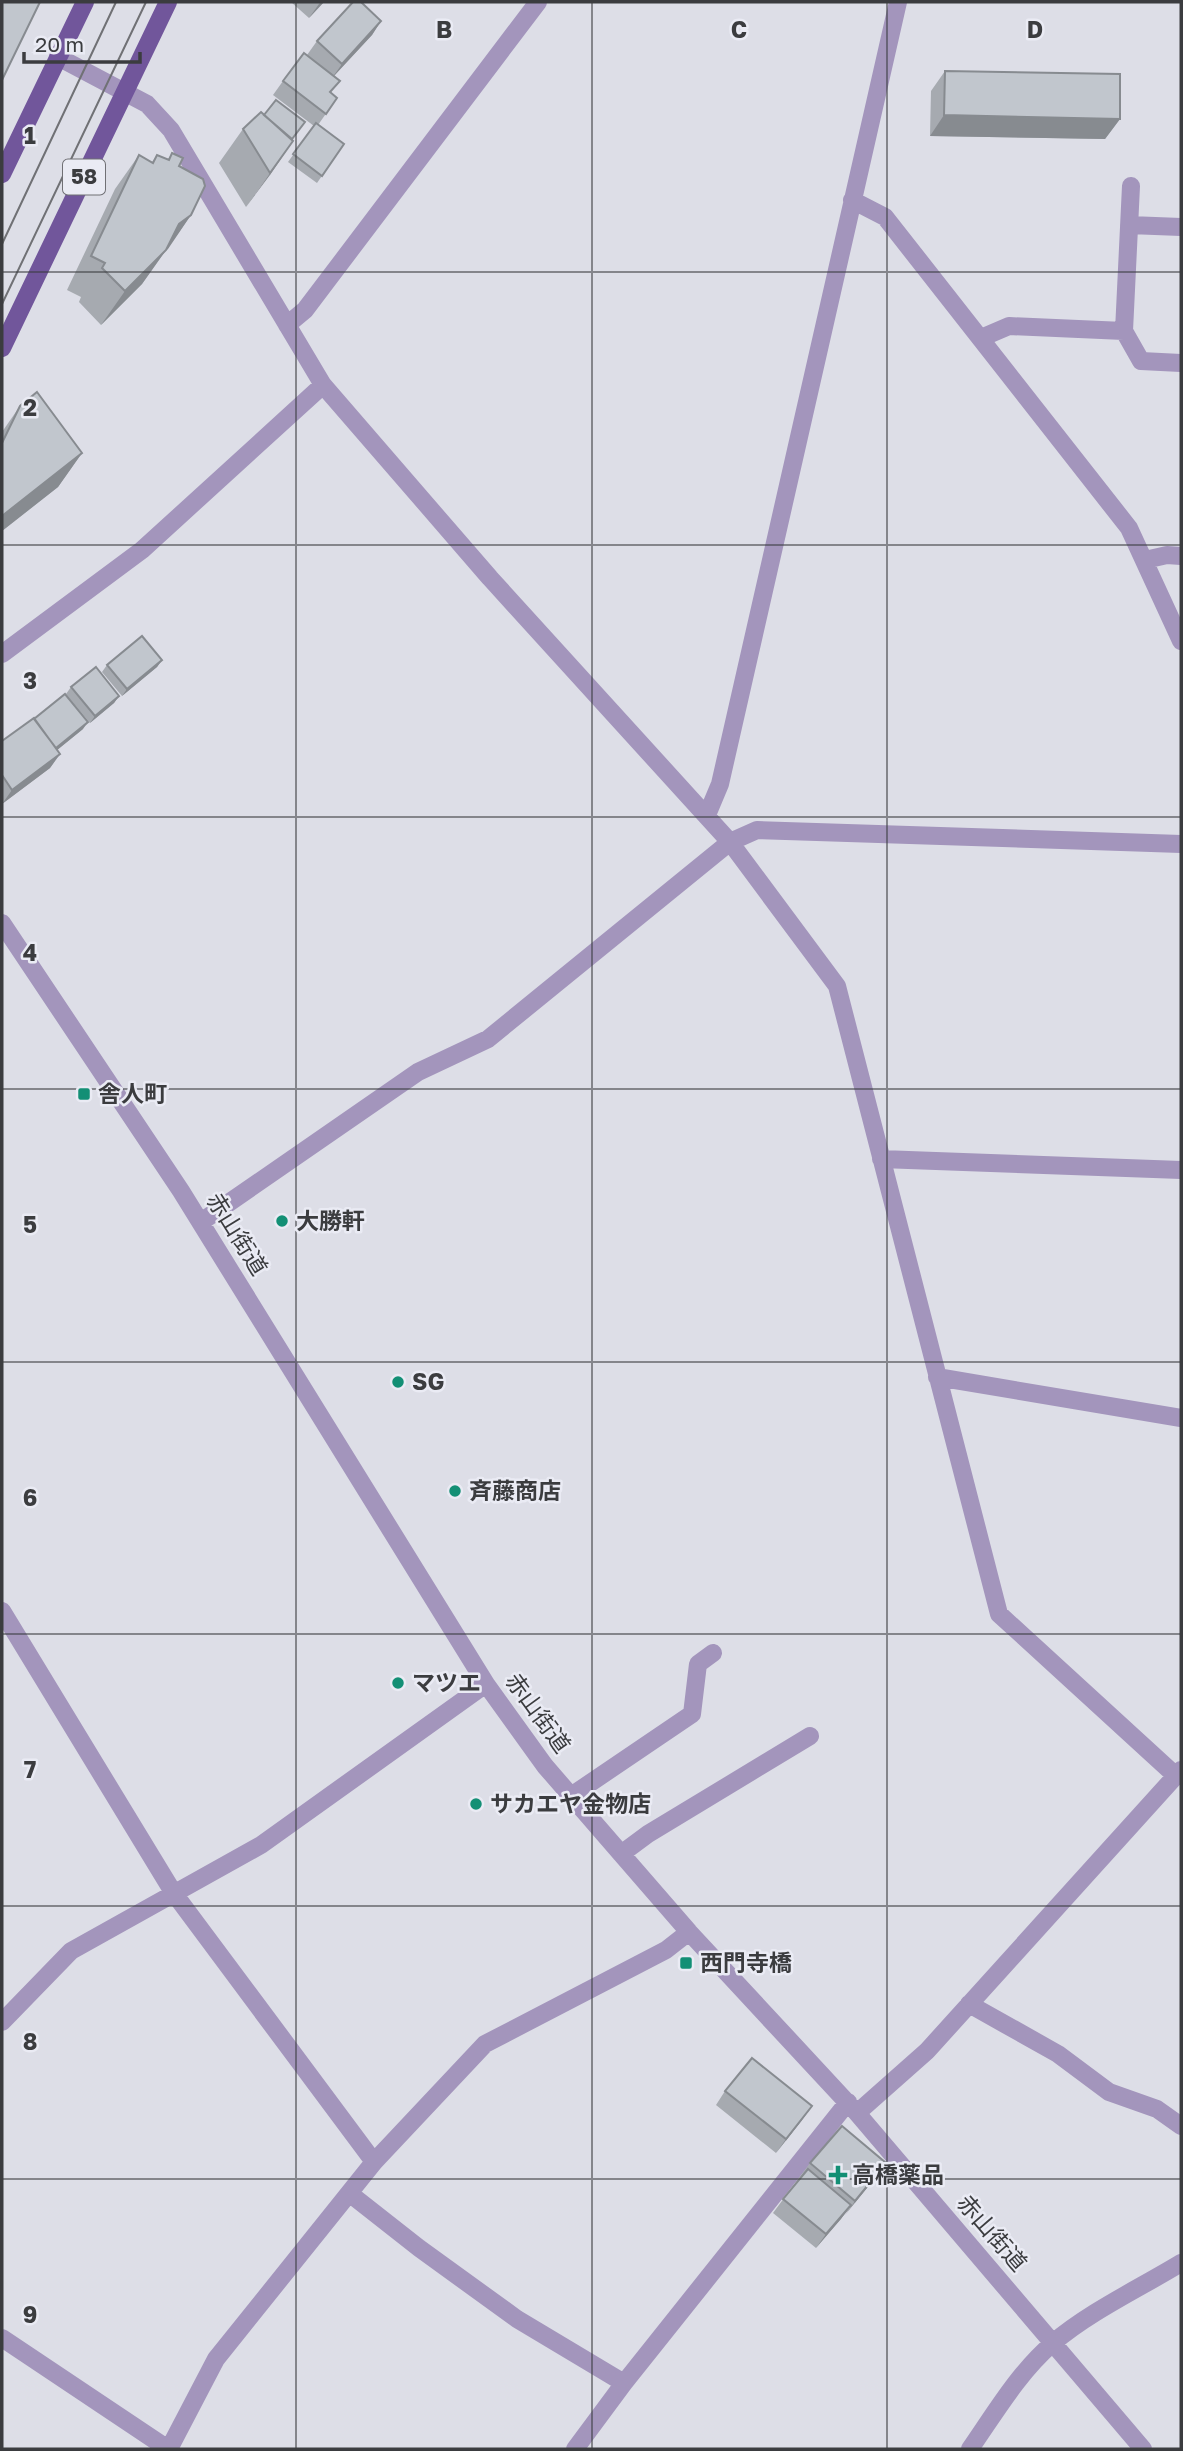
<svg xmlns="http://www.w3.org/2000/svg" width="1183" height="2451" font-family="'Golos Text','Noto Sans JP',sans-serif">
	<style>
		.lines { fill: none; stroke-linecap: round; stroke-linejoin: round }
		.minor { stroke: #a395bc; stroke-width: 18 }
		.major { stroke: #71569b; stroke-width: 18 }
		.tram { stroke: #707175; stroke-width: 2 }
		.wall { fill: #a6aab0 }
		.shaded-wall { fill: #878b90 }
		.building { fill: #c1c6cd; stroke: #878b90; stroke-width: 2 }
		.grid { fill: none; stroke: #3b3c3f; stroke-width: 2; stroke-opacity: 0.55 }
		.poi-dot { fill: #138f75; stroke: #eaebf4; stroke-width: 2.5 }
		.labels { text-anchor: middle; stroke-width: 5; stroke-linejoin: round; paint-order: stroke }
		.shield { fill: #eaebf4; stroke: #707075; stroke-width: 2 }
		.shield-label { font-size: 21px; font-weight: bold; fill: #3b3c3f }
		.poi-label { font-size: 23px; font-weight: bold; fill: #3b3c3f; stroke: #eaebf4; text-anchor: start }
		.street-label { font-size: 23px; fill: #3b3c3f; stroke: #eaebf4 }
		.grid-label { font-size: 23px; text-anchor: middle; font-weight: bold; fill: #3b3c3f; stroke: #eaebf4; stroke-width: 5; stroke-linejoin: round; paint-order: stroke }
	</style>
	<rect width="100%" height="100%" fill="#dddee7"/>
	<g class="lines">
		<path class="minor" d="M58,57L147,104L171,130L323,385L490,578L730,842L837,986L999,1614L1176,1776H1181
			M852,200L885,217L1129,528L1181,641
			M1129,225L1181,227
			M287,325L305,310L538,2
			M1124,331L1141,361L1181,363
			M981,338L1009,326L1124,331L1131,186
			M1145,560L1167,555L1181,556
			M2,654L142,550L323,385
			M707,815L720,784L898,2
			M2,923L181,1191L486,1684L545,1766L689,1932L857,2113L1143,2449
			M881,1159L1181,1170
			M201,1222L418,1072L488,1039L730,842L757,830L1181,844
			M937,1377L1181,1418
			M2,1611L173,1892L374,2162L216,2359L169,2449
			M571,1796L692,1714L698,1664L713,1653
			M621,1854L648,1834L810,1736
			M969,2004L1058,2054L1109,2092L1157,2109L1181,2126
			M2,2022L71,1951L261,1845L486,1684
			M857,2113L927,2051L1181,1770
			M374,2162L485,2044L666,1950L689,1932
			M349,2193L419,2248L517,2319L624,2383L848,2102
			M2,2338L168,2449
			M575,2449L624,2383
			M970,2449C995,2413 1019,2372 1053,2343C1089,2312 1140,2288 1181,2263"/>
		<path class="major" d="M2,174L85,2
			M2,348L168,2"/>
		<path class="tram" d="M2,244L116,2
			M2,304L146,2"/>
	</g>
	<path class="wall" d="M291,2H324L309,18Z
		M381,21L372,35L334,76L331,93L337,98L318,125L344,144L317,183L288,162L314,126L273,95L283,81L307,55L317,41Z
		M945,71L1120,119L1105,139L930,136L931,91Z
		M243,129L292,139L293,141L246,207L219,163Z
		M172,153L179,166L191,215L142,284L101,325L79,302L81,297L67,290L115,189L139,155L152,162L157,155L168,159Z
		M20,406L82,453L58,487L2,531V432Z
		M162,660L157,667L122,696L102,672L107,665Z
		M71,687L119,696L114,703L90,723L66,694Z
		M83,729L57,750L60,754L50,768L2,804V741Z
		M725,2091L802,2120L776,2153L716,2105Z
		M810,2163L876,2177L816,2248L773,2213Z"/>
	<path class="shaded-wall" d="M321,2H324L309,18L319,4Z
		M381,21L372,35L332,78L342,64Z
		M944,115L1120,119L1105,139L930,136Z
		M293,141L270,175L246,207L270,173Z
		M191,215L168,249L155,258L179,224Z
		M166,250L142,284L101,325L125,291Z
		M82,453L58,487L2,531V516Z
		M162,660L157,667L122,696L127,689Z
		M119,696L114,703L90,723L95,716Z
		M88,722L83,729L51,755L56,748Z
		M60,754L50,768L2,804L12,790Z
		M812,2106L802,2120L776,2153L786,2139Z
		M886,2163L876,2177L845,2215L855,2201Z
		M851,2205L841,2219L816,2248L826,2234Z"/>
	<path class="building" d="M2,2H40L2,80Z
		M353,2H361L381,21L342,64L317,41Z
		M304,53L340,81L330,92L337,98L326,114L283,81Z
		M945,71L1120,74V119L944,115Z
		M276,100L305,122L292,139L264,115Z
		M261,112L293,141L270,173L243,129Z
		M316,123L344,144L322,176L293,154Z
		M172,153L183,158L179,166L203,179L205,186L191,215L179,224L166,250L125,291L102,268L105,263L91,256L139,155L153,163L157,155L169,160Z
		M37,392L82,453L2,516V443L20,406Z
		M142,636L162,660L127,689L107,665Z
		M96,667L119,696L95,716L71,687Z
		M65,694L88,722L56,748L34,719Z
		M34,718L60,754L12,790L2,775V741Z
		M752,2058L812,2106L786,2139L725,2091Z
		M842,2126L886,2163L855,2201L810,2163Z
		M808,2169L851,2205L826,2234L783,2199Z"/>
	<path class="grid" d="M296,2V2449M592,2V2449M887,2V2449M2,272H1181M2,545H1181M2,817H1181M2,1089H1181M2,1362H1181M2,1634H1181M2,1906H1181M2,2179H1181"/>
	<g class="poi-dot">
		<rect x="77" y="1087" width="14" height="14" rx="3.5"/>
		<circle cx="282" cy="1221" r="7"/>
		<circle cx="398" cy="1382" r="7"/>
		<circle cx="455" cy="1491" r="7"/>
		<circle cx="398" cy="1683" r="7"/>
		<circle cx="476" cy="1804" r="7"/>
		<rect x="679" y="1956" width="14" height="14" rx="3.5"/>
		<path d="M834.5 2164.5h7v7h7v7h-7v7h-7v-7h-7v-7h7z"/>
	</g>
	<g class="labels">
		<rect class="shield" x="63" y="159.5" width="42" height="35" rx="5"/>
		<g class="shield-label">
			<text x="84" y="184">58</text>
		</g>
		<g class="poi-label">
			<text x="98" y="1102">舎人町</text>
			<text x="296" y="1229">大勝軒</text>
			<text x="412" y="1390">SG</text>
			<text x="469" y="1499">斉藤商店</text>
			<text x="412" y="1691">マツエ</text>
			<text x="490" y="1812">サカエヤ金物店</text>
			<text x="700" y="1971">西門寺橋</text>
			<text x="852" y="2183">高橋薬品</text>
		</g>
		<g class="street-label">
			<text transform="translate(237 1234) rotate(58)" y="8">赤山街道</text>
			<text transform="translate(538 1713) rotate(54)" y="8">赤山街道</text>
			<text transform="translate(992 2233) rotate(49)" y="8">赤山街道</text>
		</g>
	</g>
	<g class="grid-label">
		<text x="444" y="38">B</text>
		<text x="739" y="38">C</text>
		<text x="1035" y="38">D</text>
		<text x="30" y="144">1</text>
		<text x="30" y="416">2</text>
		<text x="30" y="689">3</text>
		<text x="30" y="961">4</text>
		<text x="30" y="1233">5</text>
		<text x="30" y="1506">6</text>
		<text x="30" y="1778">7</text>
		<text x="30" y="2050">8</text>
		<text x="30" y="2323">9</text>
	</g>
	<rect width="1183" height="2451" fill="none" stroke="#3b3c3f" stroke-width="7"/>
	<path d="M24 52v10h116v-10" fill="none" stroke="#3b3c3f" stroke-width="3.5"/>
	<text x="35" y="52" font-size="21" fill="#3b3c3f" stroke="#eaebf4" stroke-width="5" paint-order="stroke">20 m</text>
</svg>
